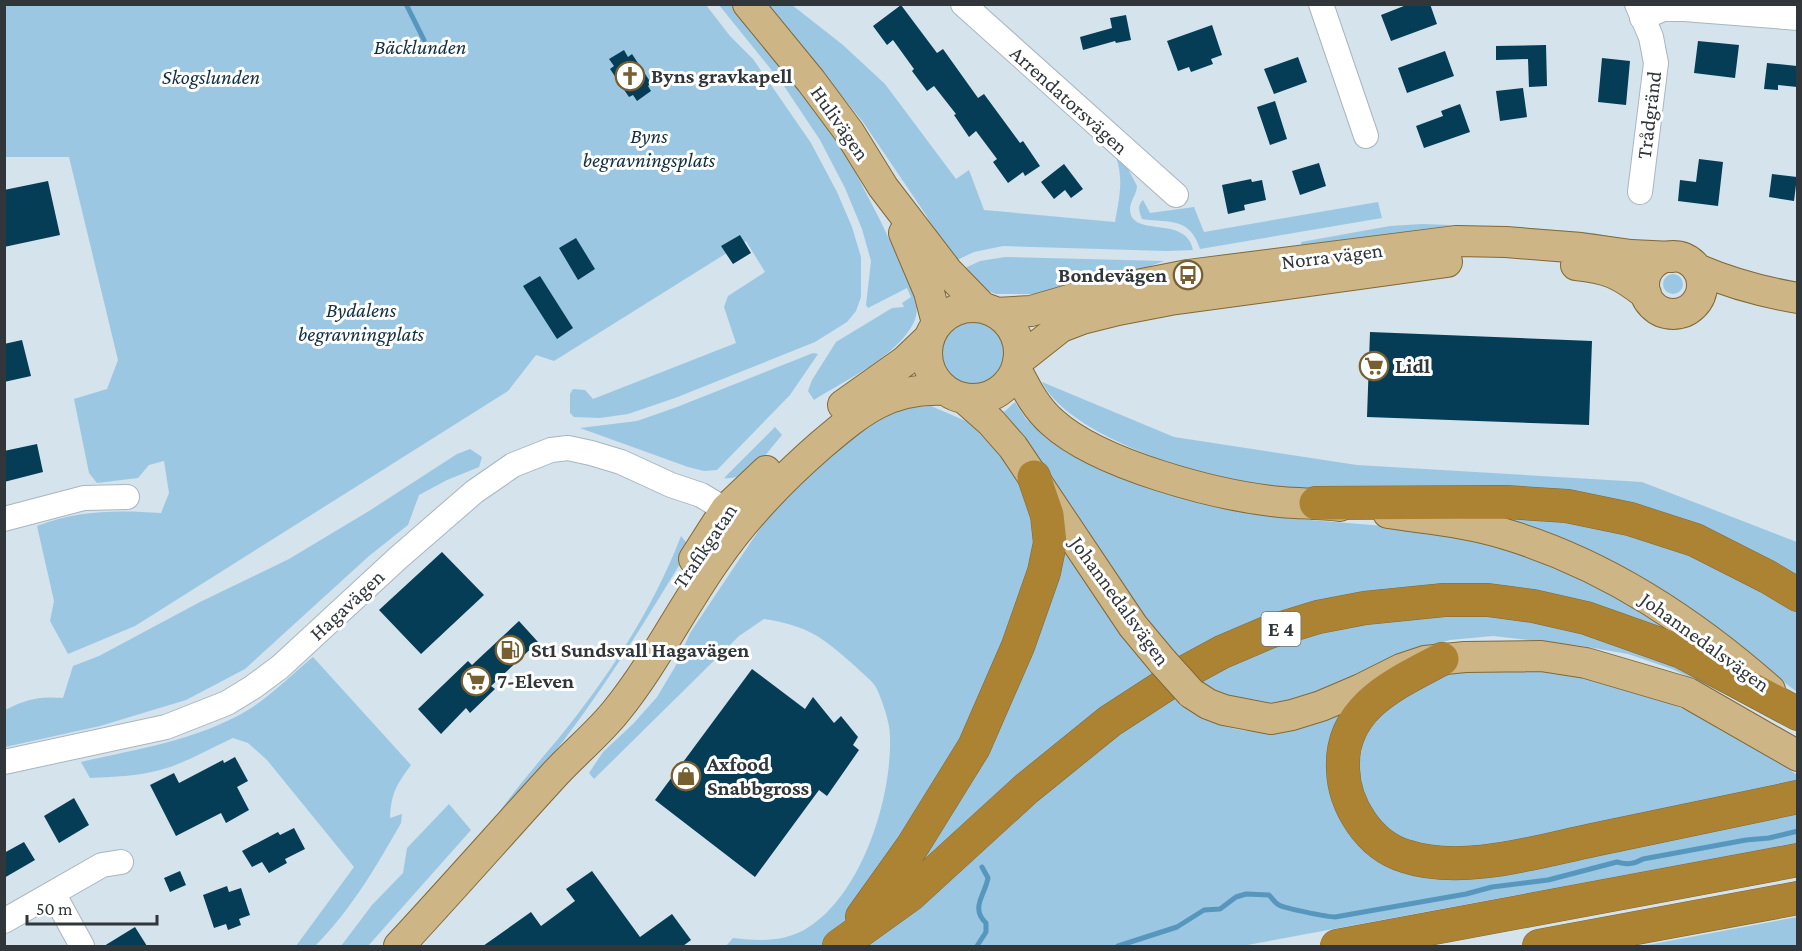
<svg xmlns="http://www.w3.org/2000/svg" width="1802" height="951" font-family="'Crimson Pro',serif">
	<style>
		.green { fill: #9cc7e3 }
		.lines { fill: none; stroke-linecap: round; stroke-linejoin: round }
		.stream { stroke: #5797bd; stroke-width: 5 }
		.building { fill: #053c56 }
		.minor-casing { stroke: #a8b6bf; stroke-width: 26 }
		.major-casing { stroke: #816835; stroke-width: 32 }
		.highway-casing { stroke: #816835; stroke-width: 34 }
		.minor { stroke: #fff; stroke-width: 24 }
		.major { stroke: #cdb585; stroke-width: 30 }
		.highway { stroke: #ac8333; stroke-width: 33 }
		.major-bridge-casing { stroke: #816835; stroke-width: 32; stroke-linecap: butt }
		.major-bridge { stroke: #cdb585; stroke-width: 30 }
		.labels { text-anchor: middle; stroke-width: 6; stroke-linejoin: round; paint-order: stroke }
		.shield { fill: #fff; stroke: #6e7274; stroke-width: 1.5 }
		.shield-label { font-size: 20px; font-weight: bold; fill: #303639 }
		.park-label { font-size: 21px; font-style: italic; fill: #123040; stroke: #fff }
		.poi-label { font-size: 21px; font-weight: bold; fill: #303639; stroke: #fff; text-anchor: start }
		.street-label { font-size: 21px; fill: #303639; stroke: #fff }
	</style>
	<rect width="100%" height="100%" fill="#d4e3ec"/>
	<path class="green" d="M5,5H706L730,36L753,59L811,143L837,192L852,227L861,257V297L856,311L847,322L815,342L675,398L628,414L600,418L574,417L570,413V394L573,389L585,390L593,399L736,343L724,307L728,296L765,272L746,241L554,361L536,355L508,391L135,626L68,654L50,621L54,601L37,526C78,510 118,510 161,513L169,493L164,461L149,465L138,478L97,483L89,473L74,399L107,389L118,360L69,157H5Z
		M719,5H734L832,133L851,164L880,220L915,294C917,304 918,313 914,322C898,356 844,381 814,400L808,391L812,380L836,342L892,308L904,307L902,303L911,297L907,288L868,308L866,305L871,261L862,229L845,188L820,140L782,83Z
		M768,5H792L843,45L885,84L956,179L969,170L984,210L1115,222C1119,199 1124,180 1116,157L1126,165L1137,186C1137,194 1130,201 1130,209C1130,239 1187,214 1193,250L1167,251L1003,246L974,252L957,260L963,269L980,261L1005,257L1164,261L1145,268L1083,281L1037,294H996L975,286L950,260L926,215L863,122Z
		M1143,200L1150,213L1194,207L1204,232L1378,202L1382,218L1200,249C1190,217 1170,223 1142,219C1139,211 1137,206 1143,200Z
		M1422,224L1530,228L1593,233L1641,242L1302,247L1301,242L1390,226Z
		M1663 284a10 10 0 1 1 20 0a10 10 0 1 1-20 0Z
		M940 354a33 33 0 1 1 66 0a33 33 0 1 1-66 0Z
		M813,353L818,354L790,395L717,470L704,471L688,467L580,428L637,421L677,407Z
		M1042,382L1174,437L1357,465L1642,482L1797,542V578L1697,529L1305,492C1285,489 1265,488 1246,484C1191,473 1067,434 1042,382Z
		M1015,402L1026,419L1048,439L1070,453L1155,490L1215,507L1274,517L1445,531L1489,540L1596,582L1670,629L1669,631L1486,588L1179,662L994,415L1005,411Z
		M931,406L966,421L1001,453L1021,485L1039,540L989,690L882,873L838,932L822,946H726L733,938C758,941 782,942 804,930C861,898 892,799 890,737C890,723 883,703 877,689C873,681 862,673 855,666C822,637 809,626 764,619L739,636L594,779L589,773L603,752L633,724L657,697L675,667L690,633L771,512L818,467L871,421L898,409Z
		M775,427L782,435C766,453 750,481 724,478Z
		M470,449L482,457L479,467L447,480L419,495L408,525L369,556L245,669L186,700L100,726L5,747V710C27,699 38,696 63,698L73,666L99,656L200,602L289,559L369,511L457,454Z
		M1492,513L1563,519L1668,544L1797,609V692L1745,652L1564,540Z
		M681,536L690,547C632,644 577,733 501,816L498,814C517,787 537,764 558,739C608,678 653,609 681,536Z
		M1065,549L1157,677L896,892Z
		M1486,614L1584,627L1731,690L1786,727L1727,695L1672,669L1628,654L1582,646L1493,636L1450,640L1416,650L1282,707L1237,705L1195,679L1228,660L1368,619Z
		M313,657L411,765C397,784 391,793 390,818L402,814L401,823C376,867 351,910 315,946H296L354,867L267,760L248,743L233,738C209,749 186,763 160,770C138,776 113,777 90,778L81,762C137,749 198,740 248,710C270,697 293,673 313,657Z
		M1528,668C1549,672 1571,674 1591,679C1666,696 1736,729 1797,775V784L1613,823L1468,849L1413,843L1397,835L1384,824L1373,811L1365,796L1360,777V759L1363,743L1371,724L1402,692L1421,683L1457,671Z
		M1172,693C1181,700 1189,708 1198,714C1244,743 1299,732 1346,712L1334,751L1399,862L1797,808V843L1242,946H863L1107,741Z
		M449,804L471,830L368,946H341L372,905L403,873L407,848Z
		M1797,917V946H1638L1653,944Z"/>
	<g class="lines">
		<path class="stream" d="M406,4L424,40
			M977,946L986,932V923C970,908 985,895 988,878L982,867
			M1118,946L1177,927L1204,910L1220,909L1236,897L1246,894L1269,895C1272,898 1275,903 1279,905C1283,908 1328,917 1335,917L1466,894L1492,887L1548,880L1617,862C1627,865 1634,864 1643,859L1746,840L1769,838L1798,831"/>
	</g>
	<path class="building" d="M1409,4H1430L1437,24L1391,41L1381,15Z
		M901,5L937,53L943,49L978,98L984,94L1020,143L1023,141L1040,166L1025,176L1023,172L1008,183L993,162L997,159L976,131L969,137L954,115L956,114L934,86L927,91L912,71L914,69L893,40L887,45L873,26Z
		M1126,15L1131,40L1116,43L1115,41L1083,50L1080,37L1112,28L1110,18Z
		M1212,25L1222,55L1211,59L1213,64L1191,72L1189,67L1178,71L1167,41Z
		M1698,41L1739,45L1735,78L1694,73Z
		M1546,45L1547,86L1529,87L1528,59L1496,60V46Z
		M624,50L628,57L632,54L651,83L648,86L651,91L637,101L633,95L629,97L610,69L614,66L609,59Z
		M1445,51L1454,76L1407,93L1398,68Z
		M1298,57L1307,82L1274,94L1264,69Z
		M1602,58L1630,61L1626,105L1598,102Z
		M1767,63L1797,66V87L1778,85V90L1764,89Z
		M1523,88L1527,117L1500,121L1496,91Z
		M1275,101L1287,139L1270,145L1257,107Z
		M1460,104L1470,132L1424,148L1416,126L1443,116L1441,111Z
		M1699,159L1723,162L1718,206L1678,201L1680,180L1696,182Z
		M1319,163L1326,186L1300,195L1292,171Z
		M1064,164L1083,189L1071,198L1065,190L1054,199L1041,182Z
		M1772,174L1797,177L1794,201L1769,197Z
		M1251,179L1252,182L1262,180L1266,200L1244,205L1245,210L1228,214L1222,185Z
		M48,181L60,235L4,247V190Z
		M740,235L751,253L733,264L721,246Z
		M576,238L595,269L578,280L559,248Z
		M540,276L573,328L557,339L523,286Z
		M1370,332L1592,341L1589,425L1367,417Z
		M22,340L31,376L4,382V344Z
		M37,444L43,472L4,482V451Z
		M442,552L484,595L421,654L379,610Z
		M519,621L538,642L491,686L495,689L470,713L466,708L441,734L418,709L468,661L472,665Z
		M752,669L805,709L813,697L834,723L841,716L858,737L853,745L859,750L827,796L819,790L755,877L655,800Z
		M235,757L248,781L237,787L249,810L226,823L221,813L176,836L150,785L174,773L179,783L223,760L224,763Z
		M74,798L89,825L59,843L44,816Z
		M294,828L305,849L285,859L287,863L269,873L262,862L252,867L242,851L278,832L280,835Z
		M24,842L35,860L4,878V853Z
		M180,871L186,885L170,892L164,878Z
		M592,871L640,937L672,914L691,940L683,946H483L531,912L541,926L575,901L566,889Z
		M227,886L229,892L241,888L250,915L239,919L241,925L228,930L226,924L214,928L203,895Z
		M135,927L147,946H104Z"/>
	<g class="lines">
		<g class="minor-casing">
			<path id="minor" d="M963,4L1176,195
				M1321,4L1366,136
				M1637,4L1651,37L1656,63L1640,192
				M1642,18L1663,9H1684L1798,18
				M4,519L84,498L127,497
				M4,762L166,727L227,703L253,687L280,667L398,558L474,492L513,465L551,450L568,448L591,453L621,462L671,485L701,495L741,519
				M53,893L82,946
				M4,921L102,865L121,862"/>
		</g>
		<g class="major-casing">
			<path id="major" d="M748,4L811,81L849,132L883,187L948,272L983,308
				M904,233L929,292L937,323
				M1644 285a29 29 0 1 1 58 0a29 29 0 1 1-58 0Z
				M1576,265C1608,268 1620,274 1646,294
				M1697,269C1730,283 1762,292 1798,298
				M927 353a46 46 0 1 1 92 0a46 46 0 1 1-92 0Z
				M996,313L1031,311L1086,295L1188,275L1456,241L1506,242L1581,248L1631,255L1672,257
				M1018,361L1061,327L1082,319L1118,310L1170,300L1447,262
				M1016,369C1026,388 1035,407 1052,422C1099,465 1218,496 1281,502C1301,504 1320,503 1340,506
				M964,398L991,422L1013,447L1133,626L1163,662
				M843,405L905,361L928,339
				M1388,513C1427,519 1467,522 1505,534C1603,563 1693,622 1770,690
				M694,559L726,509L766,471
				M1191,693L1208,704L1224,710L1271,719L1292,715L1321,706L1361,689L1401,669L1425,661L1465,657L1541,656L1586,663L1688,693L1798,756
				M399,946C451,890 502,832 554,775C574,753 599,733 617,710C655,663 682,607 717,558C746,516 782,479 821,445C861,411 890,387 945,390"/>
		</g>
		<g class="highway-casing">
			<path id="highway" d="M1316,503L1506,502L1567,506L1630,519L1695,540L1768,577L1798,595
				M1442,659C1395,684 1340,707 1343,769C1344,805 1369,845 1405,856C1462,875 1535,852 1593,840C1661,826 1729,811 1798,797
				M862,917L912,847L974,747L1018,646L1044,572L1050,543L1047,515L1034,477
				M839,946L910,895L1026,789L1110,721L1187,671L1222,652L1269,632L1318,617L1365,608L1444,600H1488L1533,606L1586,618L1682,652L1798,714
				M1337,946L1798,860
				M1539,946L1798,898"/>
		</g>
		<use href="#minor" class="minor"/>
		<use href="#major" class="major"/>
		<use href="#highway" class="highway"/>
		<g class="major-bridge-casing">
			<path id="major-bridge" d="M1163,662L1191,693"/>
		</g>
		<use href="#major-bridge" class="major-bridge"/>
	</g>
	<defs>
		<g id="church-ring" transform="scale(1.5)"><circle r="9.5" fill="#fff" stroke="#785f30" stroke-width="1.5"/><path d="M-1.2-6h2.4v3.5h3.3v2.4h-3.3V6h-2.4V-.1h-3.3v-2.4h3.3Z" fill="#785f30"/></g>
		<g id="bus-ring" transform="scale(1.5)"><circle r="9.5" fill="#fff" stroke="#785f30" stroke-width="1.5"/><path d="M-5-6H5V4H4V6H2V4H-2V6H-4V4H-5ZM-3.5-4V0h7V-4ZM-3.5 1.2v1.5H-2V1.2ZM2 1.2v1.5H3.5V1.2Z" fill="#785f30"/></g>
		<g id="supermarket-ring" transform="scale(1.5)"><circle r="9.5" fill="#fff" stroke="#785f30" stroke-width="1.5"/><path d="M-6-5.5h2.5l.6 2H6L4.5 2H-2.5L-4.4-4H-6ZM-1.5 3.2a1.3 1.3 0 1 0 .1 0ZM3 3.2a1.3 1.3 0 1 0 .1 0Z" fill="#785f30"/></g>
		<g id="fuel-ring" transform="scale(1.5)"><circle r="9.5" fill="#fff" stroke="#785f30" stroke-width="1.5"/><path d="M-5.5-6h7V0h2V4h1.3V-2.5L3-4.5l.8-.8L6-3V5H2.5V1h-1V6h-7ZM-4.2-4.7v3.2H.2V-4.7Z" fill="#785f30"/></g>
		<g id="shop-ring" transform="scale(1.5)"><circle r="9.5" fill="#fff" stroke="#785f30" stroke-width="1.5"/><path d="M-5-2.5h2.3a2.7 3.5 0 0 1 5.4 0H5L5.5 6h-11ZM-1.5-2.5h3a1.5 2.3 0 0 0-3 0Z" fill="#785f30"/></g>
	</defs>
	<g fill-rule="evenodd">
		<use href="#church-ring" x="630" y="76"/>
		<use href="#bus-ring" x="1188" y="275"/>
		<use href="#supermarket-ring" x="1374" y="366"/>
		<use href="#fuel-ring" x="510" y="650"/>
		<use href="#supermarket-ring" x="476" y="681"/>
		<use href="#shop-ring" x="686" y="776"/>
	</g>
	<g class="labels">
		<rect class="shield" x="1261.5" y="612" width="39" height="34" rx="4.5"/>
		<g class="shield-label">
			<text x="1281" y="636">E 4</text>
		</g>
		<g class="park-label">
			<text x="420" y="54">Bäcklunden</text>
			<text x="211" y="84">Skogslunden</text>
			<text x="649" y="143">Byns<tspan x="649" dy="24">begravningsplats</tspan></text>
			<text x="361" y="317">Bydalens<tspan x="361" dy="24">begravningplats</tspan></text>
		</g>
		<g class="poi-label">
			<text x="651" y="83">Byns gravkapell</text>
			<text x="1167" y="282" text-anchor="end">Bondevägen</text>
			<text x="1395" y="373">Lidl</text>
			<text x="531" y="657">St1 Sundsvall Hagavägen</text>
			<text x="497" y="688">7-Eleven</text>
			<text x="707" y="771">Axfood<tspan x="707" dy="24">Snabbgross</tspan></text>
		</g>
		<g class="street-label">
			<text transform="translate(1069 100) rotate(42)" y="7">Arrendatorsvägen</text>
			<text transform="translate(1649 115) rotate(-83)" y="7">Trådgränd</text>
			<text transform="translate(840 123) rotate(55)" y="7">Hulivägen</text>
			<text transform="translate(1332 256) rotate(-7)" y="7">Norra vägen</text>
			<text transform="translate(705 546) rotate(-56)" y="7">Trafikgatan</text>
			<text transform="translate(1120 601) rotate(54)" y="7">Johannedalsvägen</text>
			<text transform="translate(347 605) rotate(-43)" y="7">Hagavägen</text>
			<text transform="translate(1705 642) rotate(36)" y="7">Johannedalsvägen</text>
		</g>
	</g>
	<rect width="1802" height="951" fill="none" stroke="#303639" stroke-width="12"/>
	<path d="M27 915v9h130v-9" fill="none" stroke="#303639" stroke-width="3"/>
	<text x="36" y="915" font-size="18" fill="#303639" stroke="#ffffff" stroke-width="4.5" paint-order="stroke">50 m</text>
</svg>
